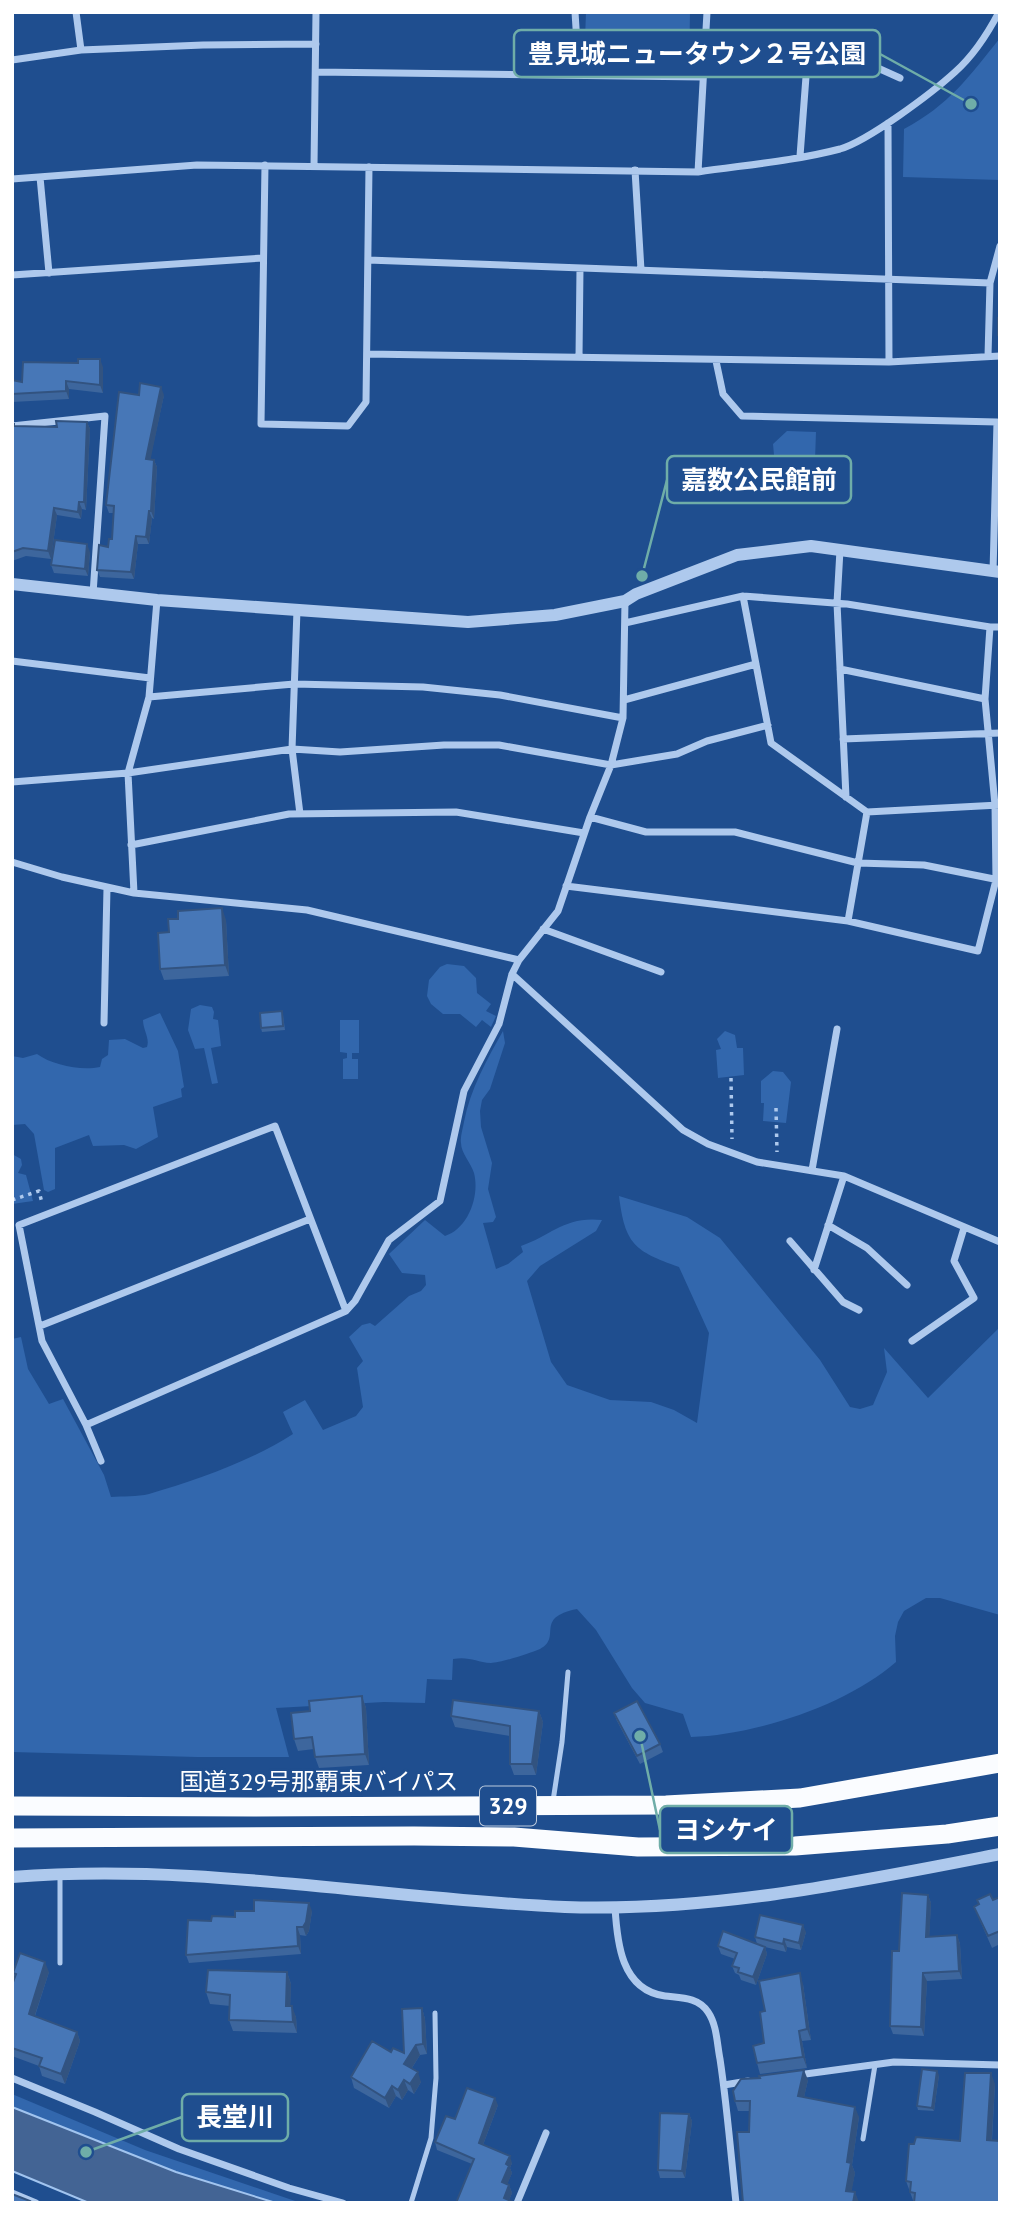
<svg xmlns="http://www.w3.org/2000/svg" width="1012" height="2215" font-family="'PT Sans','Noto Sans JP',sans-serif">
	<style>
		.green { fill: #3267ad }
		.water { fill: #436494; stroke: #a1c4ef; stroke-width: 2 }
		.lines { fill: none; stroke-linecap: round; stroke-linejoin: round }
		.path { stroke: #aec9ed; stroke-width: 3.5; stroke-dasharray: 3.5 5; stroke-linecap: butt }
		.service { stroke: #aec9ed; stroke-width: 5 }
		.minor { stroke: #aec9ed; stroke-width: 7 }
		.tertiary { stroke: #aec9ed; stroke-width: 12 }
		.trunk { stroke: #fafcff; stroke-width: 19 }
		.wall { fill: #3d669d }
		.shaded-wall { fill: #325380 }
		.building { fill: #4777b7; stroke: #325380; stroke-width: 2 }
		.labels { text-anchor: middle; stroke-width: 5; stroke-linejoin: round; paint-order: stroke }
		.shield { fill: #1f4e8f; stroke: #bccadd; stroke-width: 2 }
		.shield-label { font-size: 23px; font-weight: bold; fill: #fff }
		.street-label { font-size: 24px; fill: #fff; stroke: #1f4e8f }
		.leader { fill: none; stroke: #6fada8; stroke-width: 2.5 }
		.callout-dot { fill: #6fada8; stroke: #1f4e8f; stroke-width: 2.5 }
		.callout { fill: #1f4e8f; stroke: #6fada8; stroke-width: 2.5 }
		.callout-label { font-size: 26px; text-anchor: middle; font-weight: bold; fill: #fff }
	</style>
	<rect width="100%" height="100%" fill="#1f4e8f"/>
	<path class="green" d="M586,12H690L689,70L584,67Z
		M1000,38V180L903,177L904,129C949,105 969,77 1000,38Z
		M787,431L816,432L815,460L798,459L796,466H775L773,444Z
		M447,964L464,966L476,978L477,993L491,1004L486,1011L496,1016L491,1027L482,1020L476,1027L460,1014H443L431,1004L427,996L429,980L440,967Z
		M200,1005L212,1007L214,1012L213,1019L218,1020L221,1046L211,1048L218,1083L212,1084L204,1048L195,1049L188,1030L191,1009Z
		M160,1013L178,1051L184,1087L181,1089L182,1097L153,1107L158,1137L136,1149L124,1145L93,1146L89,1135L55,1148V1189L48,1192L44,1190L34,1134L25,1124L12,1125V1056L23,1058L37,1054C52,1065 81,1071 100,1067L102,1059L108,1055L109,1040L125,1039L143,1048L147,1047C150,1038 143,1030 143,1020Z
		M340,1020H359V1053H352V1059H358V1079H343V1059L347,1058V1053L340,1052Z
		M503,1031L505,1043L490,1089L482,1100L480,1111L481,1127L492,1163L488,1189L496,1217L493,1222L483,1223L496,1269L508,1264L523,1252L521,1246C552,1235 565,1216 602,1220L596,1231L540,1266L527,1281L551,1362L567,1385L610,1400L651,1402L674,1410L697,1423L709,1333L679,1267C634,1251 625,1244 619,1196L687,1217L720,1238L820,1360L850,1407L860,1409L873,1405L887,1372L884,1348L928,1398L1000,1327V1615L940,1598H926L904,1611L898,1622L895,1636L896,1662C847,1705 756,1735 691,1737L683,1714L645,1703L632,1688L596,1630L577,1609C533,1618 563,1637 540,1649C531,1653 500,1663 491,1663C476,1662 469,1656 453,1659L452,1680L427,1679L425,1703L384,1702L276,1708L289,1757H197L12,1752V1339L21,1337L28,1369L49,1404L63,1399L104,1475L111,1497C123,1496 137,1497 149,1494C196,1480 251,1461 293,1434L283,1412L305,1400L323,1430L356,1416L363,1407L357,1368L363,1361L349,1337L362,1325L370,1323L375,1326L409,1296L421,1291L426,1285L425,1275L402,1273L389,1254L425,1220L445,1236C468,1229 480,1196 474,1173C471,1163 461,1153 461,1143C460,1137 463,1128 464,1122C470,1090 487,1059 503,1031Z
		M725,1031L735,1035L737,1048H743L744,1075L718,1078L716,1050L721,1049L717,1039Z
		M773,1071L783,1072L791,1082L786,1123L763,1121L764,1103H761V1081Z
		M12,1154L21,1159L22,1165L18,1173L26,1175L33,1201L12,1204Z
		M12,2094L145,2150L301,2203H276L176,2172L12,2107Z"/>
	<path class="water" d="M12,2107L176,2172L276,2203H89L12,2171Z"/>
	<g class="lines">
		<path class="path" d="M731,1078L732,1139
			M776,1108L777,1152
			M12,1200L39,1191L42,1203"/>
		<path class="service" d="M553,1801L562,1742L568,1672
			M60,1876V1963
			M863,2139L875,2065
			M411,2203L431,2138L436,2078L435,2013"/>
		<path class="minor" d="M76,12L81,50
			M575,12L579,75
			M12,60L81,50L203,45L316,44
			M316,72L703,77
			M888,123L889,362
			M800,156L809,37L900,78
			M265,165L261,424L348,426L366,402L369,167
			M314,166L316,12
			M635,170L641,270
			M698,172L707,12
			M40,177L49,273
			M12,179L197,165L698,172C745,165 794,161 840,149C868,141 932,93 955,72C973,56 988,33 999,12
			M368,260L990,283
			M12,275L263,258
			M367,354L889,362L1000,356
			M988,356L990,283L1000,246
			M579,357L580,268
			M716,361L723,394L742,416L997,422L993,572
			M12,426L105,416L93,594
			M840,550L837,603L846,797
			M743,596L847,604L990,627
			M297,610L292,749L300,814
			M625,623L743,596L771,743L867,812L848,921
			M12,661L150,678
			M840,669L985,699
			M149,697L294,684L423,687L500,695L623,718
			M624,700L756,664
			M843,739L1000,733
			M12,782L128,773L292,749L340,752L444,745H499L611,765L677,754L707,741L768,725
			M867,812L999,805
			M590,817L646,832H735L858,863L924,865L999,880
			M131,845L289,814L456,812L584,833
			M12,862L62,877L134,893L307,910L519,960
			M566,886L848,921L978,951L996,880L995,805L985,699L990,627H1000
			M134,893L128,773L149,697L157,600
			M543,929L661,972
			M512,974L683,1130L708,1144L757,1162L844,1176L1000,1242
			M104,1023L107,888
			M275,1126L346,1311L86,1425L42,1341L19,1225Z
			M812,1170L837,1029
			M828,1225L867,1248L907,1285
			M790,1241L843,1302L859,1310
			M814,1270L844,1176
			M346,1311L355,1301L389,1240L440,1201L464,1091L499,1024L512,974L519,960L558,911L590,817L611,765L623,718L625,601
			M40,1326L310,1219
			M912,1341L974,1298L954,1261L964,1228
			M86,1425L101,1461
			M615,1907C617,1942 621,1990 665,1996C681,1998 698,1997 708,2012C717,2025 717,2044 720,2059C727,2106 731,2155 736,2203
			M798,2075L894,2062L1000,2065
			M12,2078L95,2112L179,2149L289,2188L343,2203
			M724,2085L748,2081
			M12,2193L36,2203
			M517,2203L546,2133"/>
		<path class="tertiary" d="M12,584L157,600L468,622L555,615L625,601L636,594L737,555L811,546L1000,572
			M12,1877C198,1862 381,1899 565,1907C712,1912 857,1882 1000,1854"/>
		<path class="trunk" d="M12,1806L255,1807L666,1805L800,1798L1000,1763
			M12,1838L414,1836L514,1837L638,1847L795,1846L947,1834L1000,1826"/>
	</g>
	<path class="wall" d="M103,367V393L69,389V399L12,402V380L22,382Z
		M164,395L150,459L154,460L157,467L154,519L152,518L149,544H138L134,579L100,577L97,570L112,539L114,513H109L106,505Z
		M87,422L90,429L86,510L82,509L81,519L57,515L51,559L26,556L12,561V424H14L15,426L57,427Z
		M90,552L88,576L54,573L51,565Z
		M178,919L226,920L229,976L164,980L160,969L169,932Z
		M283,1015L285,1030L262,1032L261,1028Z
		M362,1696L366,1708L369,1765L319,1768L315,1757L314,1749L298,1751L294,1739L310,1711Z
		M539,1711L543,1722L536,1775H514L510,1764V1736L455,1727L451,1716Z
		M614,1713L660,1744L663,1752L640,1764L617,1721Z
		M928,1895L931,1903L929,1937L957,1935L960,1944L962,1979L927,1981L924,2036L893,2034L890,2026L899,1951Z
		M1000,1897V1944L992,1948L974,1907Z
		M254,1911H312L309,1931L306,1936L300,1935L301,1954L189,1963L186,1955L211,1921L235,1917Z
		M806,1932L801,1950L787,1947L786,1952L765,1947L767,1954L756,1985L741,1980L739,1975L735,1973L732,1966L735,1959L721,1954L718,1946L757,1944L755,1937Z
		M49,1972L35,2016L77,2032L80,2041L65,2084L42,2076L39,2066L12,2056V1985L14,1978L13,1973Z
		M287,1972L291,1984L290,2006L296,2017L297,2033L233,2031L229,2020L230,2006L210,2004L206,1992Z
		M803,1984L811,2040L802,2041L807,2068L760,2074L757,2063L764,2043L765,2011Z
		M422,2008L425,2019L427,2054L420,2055L412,2068L421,2082L414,2094L408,2090L402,2100L396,2096L389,2108L354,2088L351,2077L391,2052L404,2053Z
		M939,2075L934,2111L918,2110L917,2106Z
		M760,2078L808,2080L804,2097L859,2117L852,2165L855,2173L851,2191L855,2192L858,2203H743L750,2111H738L735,2101Z
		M995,2084L992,2140L914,2203L906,2181L960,2141Z
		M498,2105L483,2145L512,2163L510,2168L512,2173L507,2184L509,2185L512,2193L509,2200L456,2203L472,2164L437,2150L435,2142L455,2119Z
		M689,2114L692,2121L685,2178H660L658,2170Z"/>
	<path class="shaded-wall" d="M100,359L103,367V393L100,385Z
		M66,381L69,389V399L66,391Z
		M161,387L164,395L149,467L146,459Z
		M87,422L90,429L86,510L84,502Z
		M154,460L157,467L154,519L151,511Z
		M79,502L82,509L81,519L78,512Z
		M54,508L57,515L51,559L48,551Z
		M149,511L152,518L149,544L146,537Z
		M136,536L138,544L134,579L131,572Z
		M87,544L90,552L88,576L85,569Z
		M222,908L226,920L229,976L225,965Z
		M362,1696L366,1708L369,1765L365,1754Z
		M539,1711L543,1722L536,1775L532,1764Z
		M928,1895L931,1903L929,1945L926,1937Z
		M309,1903L312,1911L309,1931L306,1936L303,1927Z
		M803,1925L806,1932L801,1950L799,1943Z
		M297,1927L300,1935L301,1954L298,1946Z
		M957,1935L960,1944L962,1979L959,1971Z
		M784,1939L787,1947L786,1952L783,1944Z
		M765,1947L767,1954L756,1985L753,1977Z
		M45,1962L49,1972L32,2024L29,2014Z
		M287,1972L291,1984L290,2017L286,2006Z
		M800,1973L803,1984L811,2040L807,2029Z
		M923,1973L927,1981L924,2036L921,2027Z
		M292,2006L296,2017L297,2033L293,2022Z
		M422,2008L425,2019L427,2054L423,2044Z
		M799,2031L802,2041L807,2068L803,2057Z
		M77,2032L80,2041L65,2084L61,2074Z
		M416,2045L420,2055L408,2074L404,2064Z
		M804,2070L808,2080L802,2106L798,2096Z
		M937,2071L939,2075L934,2111L932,2108Z
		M418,2072L421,2082L414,2094L410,2084Z
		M991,2073L995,2084L991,2151L987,2140Z
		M404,2080L408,2090L402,2100L398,2090Z
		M392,2086L396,2096L389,2108L385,2098Z
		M495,2098L498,2105L481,2150L479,2143Z
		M855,2107L859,2117L852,2165L855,2173L850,2201L846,2191L847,2162Z
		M689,2114L692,2121L685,2178L682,2171Z
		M510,2156L512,2163L510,2168L512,2173L505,2190L502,2182L506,2164Z
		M509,2185L512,2193L508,2203L504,2198Z
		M855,2192L859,2202L858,2203H853Z"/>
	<path class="building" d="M998,318H1000V335H998Z
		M78,359H100V385L66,381V391L12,394V380L22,382L23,362L78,363Z
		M140,383L161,387L146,459L154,460L151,511H149L146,537L136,536L131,572L97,570L99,545L108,547L109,539H112L114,506L106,505L119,392L139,395Z
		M56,421L87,422L84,502H79L78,512L54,508L48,551L23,548L12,552V424H14V426L57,427Z
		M55,540L87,544L85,569L51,565Z
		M222,908L225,965L160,969L158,933L169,932L168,919H178V911Z
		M282,1011L283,1026L261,1028L260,1013Z
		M362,1696L365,1754L315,1757L312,1737L294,1739L291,1713L310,1711L309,1701Z
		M453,1700L539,1711L532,1764H510V1726L451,1716Z
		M637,1701L660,1744L637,1756L614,1713Z
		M902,1893L928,1895L926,1937L957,1935L959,1971L923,1973L921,2027L890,2026L892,1951H899Z
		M990,1894L993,1900L1000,1897V1931L988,1936L974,1907L979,1904L977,1900Z
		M254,1900L309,1903L306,1922L303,1927H297L298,1946L186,1955L188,1920L211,1921L212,1916L235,1917V1911H254Z
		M760,1915L803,1925L799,1943L784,1939L783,1944L755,1937Z
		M723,1931L765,1947L753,1977L738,1972L739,1968L732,1966L737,1953L718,1946Z
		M20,1953L45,1962L29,2014L77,2032L61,2074L39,2066L42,2058L12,2048V1985L16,1974L13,1973Z
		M208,1970L287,1972L286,2006H292L293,2022L229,2020L230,1995L206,1992Z
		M800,1973L807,2029L799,2031L803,2057L757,2063L753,2046L764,2043L760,2012L765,2011L759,1981Z
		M422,2008L423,2044L416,2045L404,2064L418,2072L410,2084L404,2080L398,2090L392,2086L385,2098L351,2077L372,2041L391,2052L393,2048L404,2053L402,2009Z
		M922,2069L937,2071L932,2108L917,2106Z
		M804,2070L798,2096L855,2107L847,2162L851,2163L846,2191L855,2192L853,2203H743L737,2132H749L750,2101H735L733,2091L741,2079L760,2078L759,2076Z
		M965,2073H991L987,2140L1000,2141V2203H914L915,2193L910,2192L911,2182L906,2181L909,2144H914L916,2137L960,2141Z
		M467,2088L495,2098L479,2143L510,2156L506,2164L509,2166L502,2182L509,2185L504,2198L515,2203H456L474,2159L435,2142L446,2116L455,2119Z
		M660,2113L689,2114L682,2171L658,2170Z
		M12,2194L30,2201L29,2203H12Z"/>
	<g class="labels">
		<rect class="shield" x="480" y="1786.5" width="56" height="39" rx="5"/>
		<g class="shield-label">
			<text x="508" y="1814">329</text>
		</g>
		<g class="street-label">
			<text x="319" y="1790">国道329号那覇東バイパス</text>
		</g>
	</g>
	<path class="leader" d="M971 104L880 54M642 576L667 480M640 1736L660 1830M86 2152L182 2117"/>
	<g class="callout-dot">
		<circle cx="971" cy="104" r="7"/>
		<circle cx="642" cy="576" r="7"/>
		<circle cx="640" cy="1736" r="7"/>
		<circle cx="86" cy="2152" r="7"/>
	</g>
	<g class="callout">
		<rect x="514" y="30" width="366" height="47" rx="7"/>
		<rect x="667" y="456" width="184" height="47" rx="7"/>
		<rect x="660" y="1806" width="132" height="47" rx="7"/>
		<rect x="182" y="2094" width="106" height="47" rx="7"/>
	</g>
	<g class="callout-label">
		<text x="697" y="63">豊見城ニュータウン２号公園</text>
		<text x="759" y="489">嘉数公民館前</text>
		<text x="726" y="1839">ヨシケイ</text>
		<text x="235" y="2126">長堂川</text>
	</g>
	<rect width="1012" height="2215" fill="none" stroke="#ffffff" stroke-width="28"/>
</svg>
